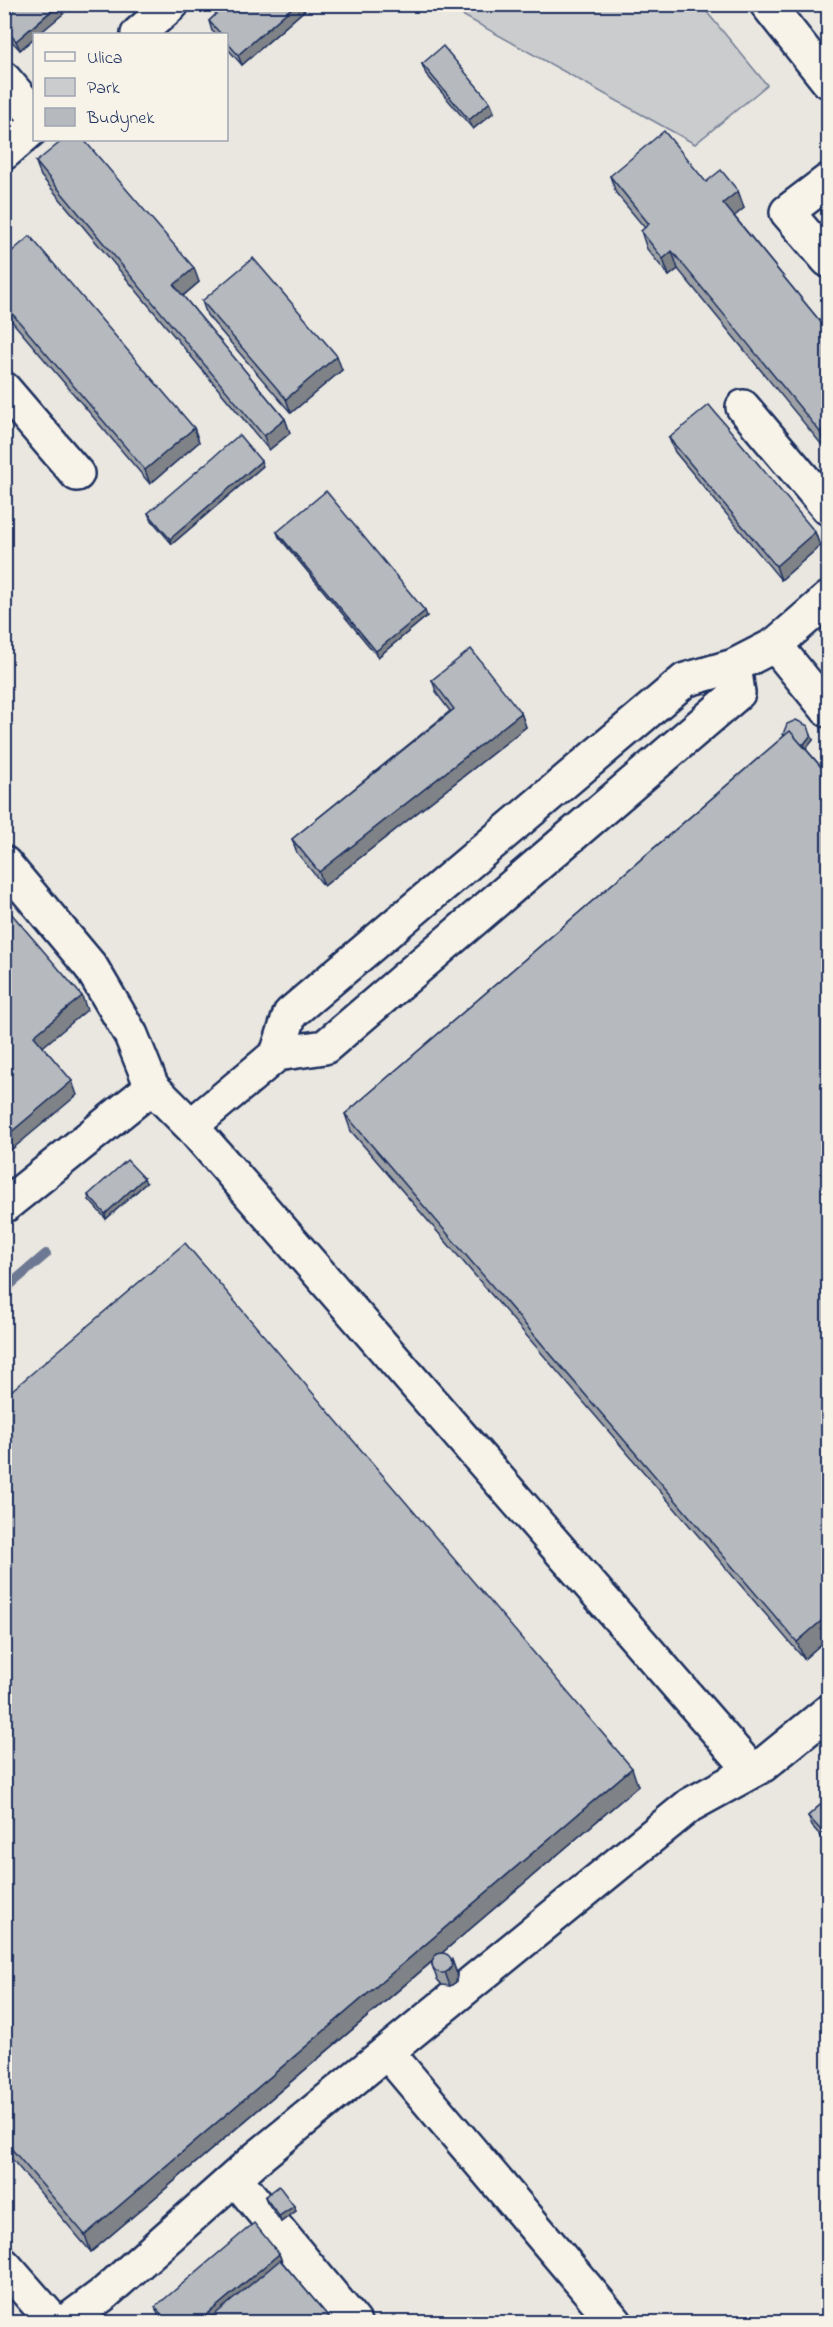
<svg xmlns="http://www.w3.org/2000/svg" width="833" height="2327" font-family="'Indie Flower',sans-serif">
	<style>
		.green { fill: #cbcccd; stroke: #737e96; stroke-width: 1.5 }
		.lines { fill: none; stroke-linecap: round; stroke-linejoin: round }
		.stream { stroke: #6d7892; stroke-width: 10 }
		.minor-casing { stroke: #1b2f5e; stroke-width: 38 }
		.minor { stroke: #f7f3e8; stroke-width: 33 }
		.wall { fill: #9da0a4; stroke: #1b2f5e; stroke-width: 1.5 }
		.shaded-wall { fill: #7f8286; stroke: #1b2f5e; stroke-width: 1.5 }
		.building { fill: #b6babf; stroke: #1b2f5e; stroke-width: 1.5 }
	</style>
	<rect width="100%" height="100%" fill="#eae7e0"/>
	<filter id="ink" filterUnits="userSpaceOnUse"><feTurbulence type="fractalNoise" baseFrequency=".0167" numOctaves="2"/><feDisplacementMap in="SourceGraphic" scale="12" xChannelSelector="R" yChannelSelector="G"/><feConvolveMatrix kernelMatrix="1 2 1 2 8 2 1 2 1" color-interpolation-filters="sRGB"/></filter>
	<g filter="url(#ink)">
		<path class="green" d="M444,5H701L767,85L695,144Z"/>
		<g class="lines">
			<path class="stream" d="M4,1290L46,1254"/>
			<g class="minor-casing">
				<path id="minor" d="M767,4L828,81
					M138,34L172,4
					M4,79L34,114
					M4,153L34,127
					M828,181L787,212L828,260
					M4,389L77,474
					M743,407L828,508
					M775,645L828,710
					M734,666L738,693L325,1047L277,1054L191,1126L752,1771
					M4,863L91,967L131,1035L152,1087
					M277,1054L290,1014L685,680L734,666L775,645L828,599
					M4,1206L152,1087L191,1126
					M387,2052L615,2322
					M235,2178L354,2322
					M4,2265L54,2322
					M66,2322L105,2293L258,2157L690,1805L763,1765L828,1712"/>
			</g>
			<use href="#minor" class="minor"/>
		</g>
		<path class="wall" d="M227,4H307L308,7L242,65L226,47V34H216L212,31L209,21Z
			M63,14L34,34V38L20,50L4,33V18Z
			M422,64L494,112L473,129L426,74Z
			M36,162L199,282L183,296L285,419L290,433L269,450L41,176Z
			M610,176L706,182L738,191L744,208L734,216L828,331V448L826,450L678,269L669,276L647,249L641,231L645,228L616,193Z
			M4,258L194,428L199,442L150,484L4,312Z
			M202,301L342,370L291,413L207,315Z
			M669,438L815,532L820,546L781,580L675,452Z
			M263,466L172,544L150,518L148,513Z
			M277,532L427,616L378,657L279,537Z
			M432,680L521,713L526,727L324,886L297,853L292,839L450,711L437,694Z
			M783,734L813,740L806,749L828,775V1638L804,1659L351,1131L345,1114L784,736Z
			M146,1183L106,1219L89,1200L88,1195Z
			M4,1397L638,1786L442,1953L452,1960L457,1974L456,1982L450,1986L442,1985L437,1979L432,1965L433,1961L91,2252L4,2150Z
			M828,1798V1844L812,1826L808,1816Z
			M265,2197L294,2206L296,2211L281,2222L267,2202Z
			M279,2254L282,2262L333,2322H164L159,2317L155,2307Z"/>
		<path class="shaded-wall" d="M60,4L63,14L39,34H34V38L20,50L16,41Z
			M296,4H307L308,7L242,65L238,55Z
			M490,102L494,112L473,129L469,120Z
			M738,191L744,208L730,220L723,203Z
			M672,251L678,269L669,276L663,259Z
			M194,268L199,282L179,299L174,285Z
			M337,356L342,370L291,413L286,399Z
			M285,419L290,433L269,450L264,436Z
			M828,425V448L826,450L820,432Z
			M194,428L199,442L150,484L145,470Z
			M261,461L263,466L172,544L170,539Z
			M815,532L820,546L781,580L776,566Z
			M425,611L427,616L378,657L376,651Z
			M521,713L526,727L324,886L319,872Z
			M811,735L813,740L806,749L804,744Z
			M82,996L87,1010L39,1050L34,1036Z
			M72,1081L77,1095L4,1156V1138Z
			M144,1178L146,1183L106,1219L105,1214Z
			M828,1615V1638L804,1659L797,1642Z
			M632,1768L638,1786L91,2252L85,2235Z
			M452,1960L457,1974L456,1982L450,1986L445,1972Z
			M294,2206L296,2211L281,2222L279,2216Z
			M279,2254L283,2264L214,2322H198Z"/>
		<path class="building" d="M20,4H59L16,41L4,27V18Z
			M227,4H296L238,55L226,41V34H221L209,21Z
			M443,46L490,102L469,120L422,64Z
			M664,131L706,182L721,170L738,191L723,203L828,331V425L820,432L672,251L663,259L641,231L649,224L610,176Z
			M63,140H84L194,268L174,285L285,419L264,436L36,162Z
			M30,236L194,428L145,470L4,304V258Z
			M253,258L337,356L286,399L202,301Z
			M709,405L815,532L776,566L669,438Z
			M239,435L261,461L170,539L148,513Z
			M326,491L425,611L376,651L277,532Z
			M471,649L521,713L319,872L292,839L454,709L432,680Z
			M796,720L808,726L811,735L804,744H801L790,731L785,735L783,734L787,724Z
			M790,731L828,775V1615L797,1642L345,1114Z
			M4,905L82,996L34,1036L72,1081L4,1138Z
			M127,1160L144,1178L105,1214L88,1195Z
			M185,1243L632,1768L85,2235L4,2140V1397Z
			M828,1798V1838L808,1816Z
			M432 1963a10 10 0 1 1 20 0a10 10 0 1 1-20 0Z
			M279,2186L294,2206L279,2216L265,2197Z
			M254,2223L279,2254L198,2322H168L155,2307Z
			M280,2260L333,2322H206Z"/>
	</g>
	<rect width="833" height="2327" fill="none" stroke="#f7f3e8" stroke-width="24"/>
	<rect x="12" y="12" width="809" height="2303" fill="none" stroke="#1b2f5e" stroke-width="2" filter="url(#ink)"/>
	<rect x="33" y="33" width="195" height="108" fill="#f7f3e8" stroke="#9fa5b1" stroke-width="1.5"/>
	<rect x="45" y="52" width="30" height="9" fill="#f7f3e8" stroke="#9fa5b1" stroke-width="1.5"/>
	<text x="87" y="63" font-size="18" fill="#1b2f5e">Ulica</text>
	<rect x="45" y="78" width="30" height="18" fill="#cbcccd" stroke="#9fa5b1" stroke-width="1.5"/>
	<text x="87" y="93" font-size="18" fill="#1b2f5e">Park</text>
	<rect x="45" y="108" width="30" height="18" fill="#b6babf" stroke="#9fa5b1" stroke-width="1.5"/>
	<text x="87" y="123" font-size="18" fill="#1b2f5e">Budynek</text>
</svg>
